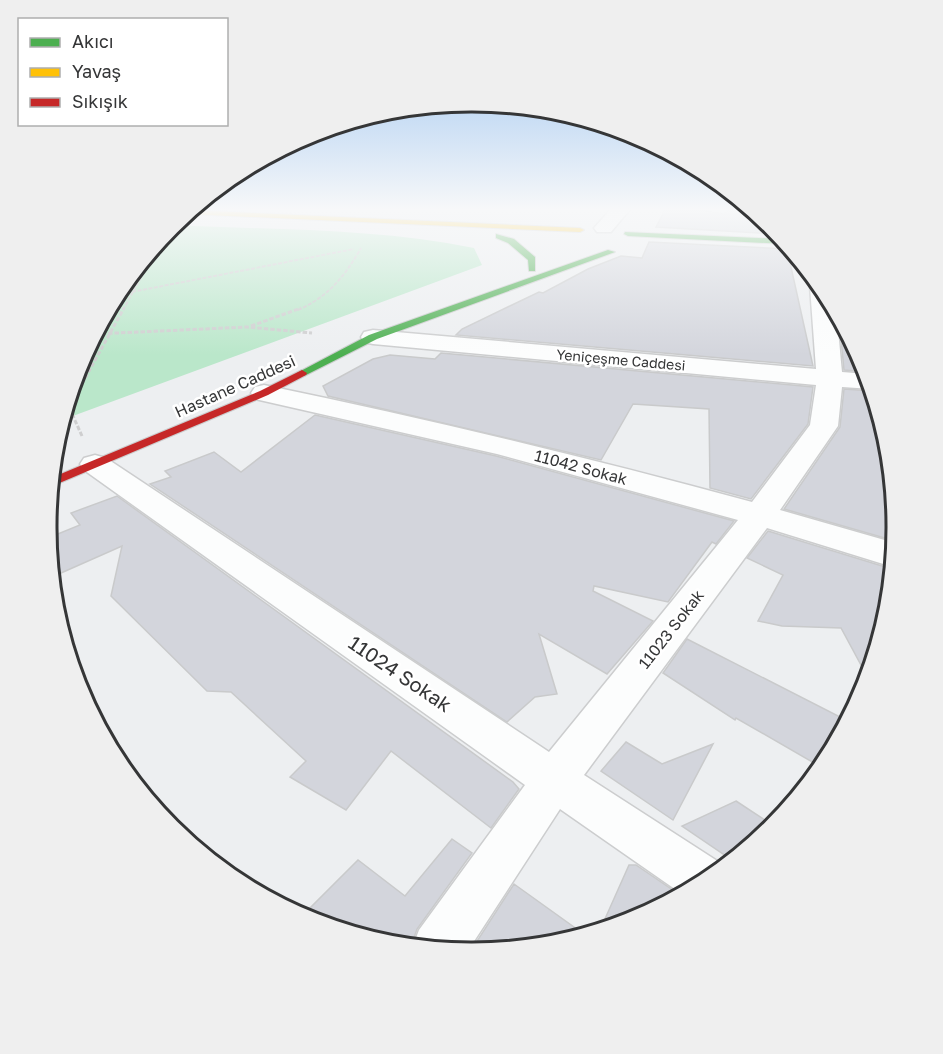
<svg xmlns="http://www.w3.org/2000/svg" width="943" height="1054" font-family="'Golos Text',sans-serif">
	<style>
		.green { fill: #bae7ca }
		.building { fill: #d3d5dc; stroke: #c9cacb; stroke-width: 1.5 }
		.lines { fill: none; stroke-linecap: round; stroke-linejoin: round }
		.street-casing { stroke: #cccdce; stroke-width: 3 }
		.fast-casing { stroke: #cccdce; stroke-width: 2 }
		.slow-casing { stroke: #cccdce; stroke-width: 2 }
		.jam-casing { stroke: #cccdce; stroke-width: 2 }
		.path-far1 { stroke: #cececf; stroke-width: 2; stroke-dasharray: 4 1.5; stroke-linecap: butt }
		.path { stroke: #cececf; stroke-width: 3; stroke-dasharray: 4.5 2; stroke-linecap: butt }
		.street { fill: #fcfdfd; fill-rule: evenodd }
		.fast { fill: #4caf50; fill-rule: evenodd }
		.slow { fill: #ffc107; fill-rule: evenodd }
		.jam { fill: #c62828; fill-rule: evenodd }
		.labels { text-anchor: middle; stroke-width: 5; stroke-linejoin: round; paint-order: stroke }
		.far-street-label { font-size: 14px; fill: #353637; stroke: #fff }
		.street-label { font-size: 16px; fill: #353637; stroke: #fff }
		.near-street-label { font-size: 20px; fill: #353637; stroke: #fff }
		.rim { fill: none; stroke: #353637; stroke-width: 3 }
	</style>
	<rect width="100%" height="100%" fill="#edeff1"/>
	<path class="green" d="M173,225C273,230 376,228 474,248L482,265L62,420L79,364L118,291Z"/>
	<path class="building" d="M666,208H687L724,214L734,208H749L778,234L656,227Z
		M649,242L787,249L813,366L456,335L462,329L539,292L543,293L588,269L621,256L642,258Z
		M841,321L864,365L866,372L844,370L840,328Z
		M441,353L813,387L808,424L751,499L710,488L709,409L633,404L601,460L328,396L323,386L373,359L390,355L435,359Z
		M844,389L872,391L888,444L896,527L895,541L784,509L840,427Z
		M315,415L496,456L734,521L716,544L712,542L668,602L594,586L593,591L653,621L607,674L539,634L557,694L535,697L507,722L150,484L171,477L165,471L214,452L241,472Z
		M117,496L513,782L519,789L491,828L391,751L346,810L290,777L306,761L231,692L207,691L111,596L122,546L61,573L50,558L48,538L80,525L71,513Z
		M768,531L892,569L888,610L868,678L841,628L782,626L758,621L783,575L747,558Z
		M687,639L848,721L821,767L736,718L735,720L663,673Z
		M626,742L662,764L713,744L673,820L601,771Z
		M736,801L774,826L732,860L682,826Z
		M452,839L472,853L417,929L411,946L388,944L302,916L358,860L405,896Z
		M629,865H636L680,895L634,920L600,930Z
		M514,884L585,935L554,944L470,952Z"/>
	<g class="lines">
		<g class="street-casing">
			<path id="street" d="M612,208H631L611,232H597L594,228Z
				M813,281H816C840,310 838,336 842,372L867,374L872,389L842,387L838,426L780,510L895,543L893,567L767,528L584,775L725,866L707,881L682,894L560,809L467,952L413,946L419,930L525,785L84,470L80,464L84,458L95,455L106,458L549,752L738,520L497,454L255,399L251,393L255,387L264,385C428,419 591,458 752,502L810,425L816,385L373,344L364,342L361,337L364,332L373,330L816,369L810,286Z"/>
		</g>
		<g class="fast-casing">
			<path id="fast" d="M625,232L783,239L786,244L628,236L624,234Z
				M496,234L514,239L535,257V271H529L528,260L508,243L496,238Z
				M608,250L615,252L377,339L306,375L302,376L297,373L369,335Z"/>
		</g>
		<g class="slow-casing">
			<path id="slow" d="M191,210L580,228L584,230L580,232L187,214Z"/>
		</g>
		<g class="jam-casing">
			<path id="jam" d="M302,370L307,373L306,375L268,395L50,487L51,478L260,391Z"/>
		</g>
		<path class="path-far1" d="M116,295L354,249
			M123,310L165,234
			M298,310C328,297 345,276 361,248"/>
		<path class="path" d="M251,326L301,308
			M95,334L247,327L312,333
			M82,436L69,407L124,308"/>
		<use href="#street" class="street"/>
		<use href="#fast" class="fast"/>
		<use href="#slow" class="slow"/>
		<use href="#jam" class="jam"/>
	</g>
	<linearGradient id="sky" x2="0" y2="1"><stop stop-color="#8ebcef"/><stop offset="0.59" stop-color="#f7f8f9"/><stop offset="1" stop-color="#f7f8f9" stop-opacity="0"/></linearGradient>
	<rect width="943" height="355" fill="url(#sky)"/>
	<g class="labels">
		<g class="far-street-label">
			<text transform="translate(621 360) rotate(5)" y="5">Yeniçeşme Caddesi</text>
		</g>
		<g class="street-label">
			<text transform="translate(235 386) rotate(-24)" y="6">Hastane Caddesi</text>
			<text transform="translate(581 467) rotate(15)" y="6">11042 Sokak</text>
			<text transform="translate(671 629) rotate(-52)" y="6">11023 Sokak</text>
		</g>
		<g class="near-street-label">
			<text transform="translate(400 674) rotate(34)" y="7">11024 Sokak</text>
		</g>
	</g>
	<path d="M0 0H943V1054H0ZM471 112H472A414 414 0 0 1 886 526V528A414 414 0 0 1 472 942H471A414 414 0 0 1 57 528V526A414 414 0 0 1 471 112Z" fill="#efefef" fill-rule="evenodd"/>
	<path class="rim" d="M471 112H472A414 414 0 0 1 886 526V528A414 414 0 0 1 472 942H471A414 414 0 0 1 57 528V526A414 414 0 0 1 471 112Z"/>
	<rect x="18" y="18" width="210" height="108" fill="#ffffff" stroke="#aeafaf" stroke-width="1.5"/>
	<rect x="30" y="38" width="30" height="9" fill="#4caf50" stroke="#aeafaf" stroke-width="1.5"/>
	<text x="72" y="48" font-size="18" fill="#353637">Akıcı</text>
	<rect x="30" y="68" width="30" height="9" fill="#ffc107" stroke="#aeafaf" stroke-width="1.5"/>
	<text x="72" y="78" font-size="18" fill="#353637">Yavaş</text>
	<rect x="30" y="98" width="30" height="9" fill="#c62828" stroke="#aeafaf" stroke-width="1.5"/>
	<text x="72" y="108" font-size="18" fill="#353637">Sıkışık</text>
</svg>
